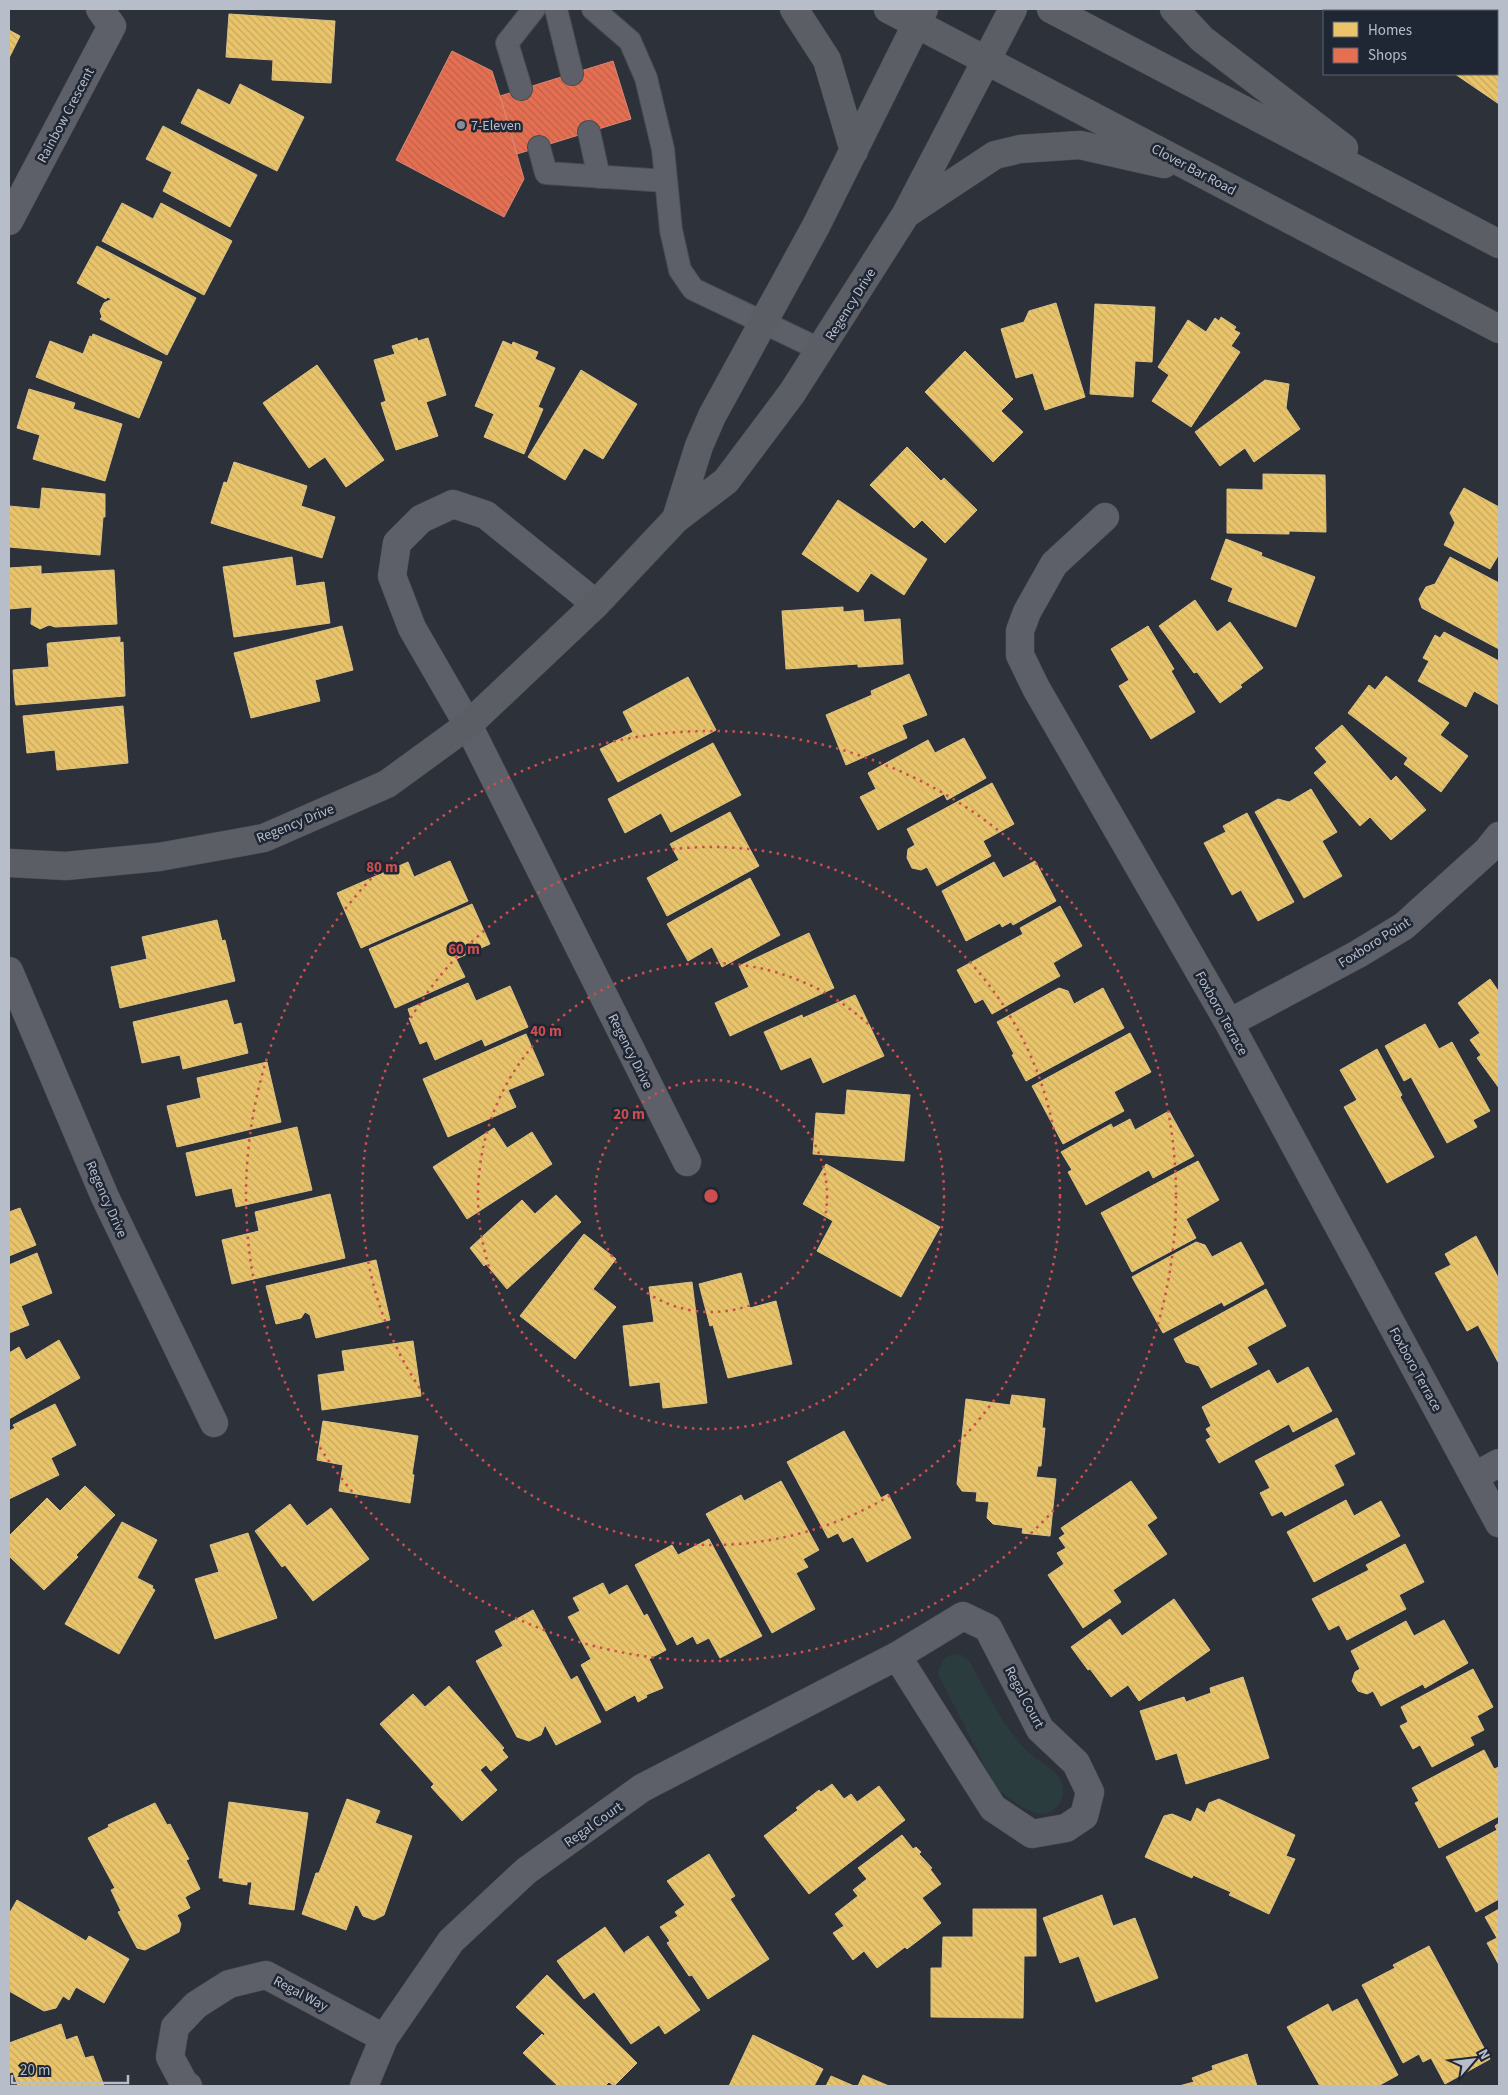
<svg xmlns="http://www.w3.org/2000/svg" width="1508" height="2095" font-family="'Source Sans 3',sans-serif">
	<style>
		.grass { fill: #2b3c3f }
		.homes { fill: url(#homes-back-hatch); stroke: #dac286 }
		.shops { fill: url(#shops-back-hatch); stroke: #d98775 }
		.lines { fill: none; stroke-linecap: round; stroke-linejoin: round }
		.lane-casing { stroke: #484c52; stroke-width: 24 }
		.street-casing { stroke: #484c52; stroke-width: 29 }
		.secondary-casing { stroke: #484c52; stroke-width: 29 }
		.lane { stroke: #5d6068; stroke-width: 22 }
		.street { stroke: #5d6068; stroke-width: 28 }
		.secondary { stroke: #5b5f65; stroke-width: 28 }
		.ring { fill: none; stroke: #ce4e50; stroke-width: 2.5; stroke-dasharray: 2.5 5 }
		.poi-dot { fill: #878d97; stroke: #202734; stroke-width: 2 }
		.labels { text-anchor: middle; stroke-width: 5; stroke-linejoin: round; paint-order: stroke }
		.street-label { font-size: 14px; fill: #b8bec9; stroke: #202734 }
		.poi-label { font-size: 14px; fill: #b8bec9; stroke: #202734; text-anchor: start }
		.centre { fill: #ce4e50; stroke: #202734; stroke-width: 2.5 }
		.ring-label { font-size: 15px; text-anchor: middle; font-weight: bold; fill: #ce4e50; stroke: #202734; stroke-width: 5; stroke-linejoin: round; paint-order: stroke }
	</style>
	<defs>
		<pattern id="homes-back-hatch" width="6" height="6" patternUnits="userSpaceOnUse" patternTransform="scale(1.25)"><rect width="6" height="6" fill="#e9c46a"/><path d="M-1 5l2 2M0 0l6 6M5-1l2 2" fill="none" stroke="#c5a861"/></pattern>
		<pattern id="shops-back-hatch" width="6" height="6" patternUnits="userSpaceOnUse" patternTransform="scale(1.25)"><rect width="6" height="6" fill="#e76f51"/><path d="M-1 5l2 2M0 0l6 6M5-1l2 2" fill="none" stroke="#bb624c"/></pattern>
	</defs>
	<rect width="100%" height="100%" fill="#2d3139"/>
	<path class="grass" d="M954,1654L962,1655L970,1662C987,1692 1001,1724 1025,1749C1036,1761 1059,1769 1063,1786C1066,1803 1051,1819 1033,1812C1022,1808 1003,1794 995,1786L938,1674C940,1664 944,1656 954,1654Z"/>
	<path class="homes" d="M1378,9H1466L1463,11H1381Z
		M1487,9H1499V104L1455,74H1497V11H1488Z
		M229,14L335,21L331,83L272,80L273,60L226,57Z
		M9,30L20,36L9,58Z
		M240,84L304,117L277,171L181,123L198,89L230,105Z
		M163,126L257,175L230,227L163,191L172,172L146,159Z
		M122,203L153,219L161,203L232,241L204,295L102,241Z
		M97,246L196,298L167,355L100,319L102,317L100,311L104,303L112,299L107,297L106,299L77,283Z
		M1056,303L1085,397L1045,410L1033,373L1016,378L1001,329L1024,322L1029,311Z
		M1095,304L1155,307L1152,362L1135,361L1133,397L1090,394Z
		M1221,317L1236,327L1234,330L1240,333L1231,346L1240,352L1191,427L1152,401L1169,375L1158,367L1188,320L1206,332L1215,318L1219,321Z
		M93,334L162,362L139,418L36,377L50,341L83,354L90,336L92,337Z
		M417,338L418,341L428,338L446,395L426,402L438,436L396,450L381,403L386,401L374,360L395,354L392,346Z
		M503,341L512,345L513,342L538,352L535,359L555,368L538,407L543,409L524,454L484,437L494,414L475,406Z
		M965,351L1013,399L1001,411L1023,432L993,462L925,392Z
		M317,365L384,460L346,487L325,457L309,468L263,403Z
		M581,370L637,404L603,459L584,448L565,480L528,457Z
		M1265,380L1289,384L1286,408L1300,429L1254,462L1245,448L1220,466L1195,432Z
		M29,389L75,403L73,409L122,424L105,481L33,459L40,435L17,428Z
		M907,447L941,481L944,478L977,510L945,543L922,520L914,528L870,485Z
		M234,462L307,486L301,506L335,517L322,558L211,523L224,482L227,483Z
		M1263,474L1325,475L1326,532L1289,531V534L1227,533V489L1263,490Z
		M42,488L105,494V517H103L100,555L9,547V506L40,509Z
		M1464,488L1499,507V554L1490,569L1444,545L1455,523L1450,513Z
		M838,500L927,559L904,595L871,573L858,592L802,554Z
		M1226,539L1262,553L1261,556L1315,577L1296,627L1228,601L1233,588L1211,579Z
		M292,557L296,586L324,582L330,623L234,637L223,567Z
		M1450,557L1499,583V649L1422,608L1419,599L1426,587L1435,584Z
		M41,566V574L114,570L117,624L55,627L49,625L40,629L31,624L32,607L9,609V568Z
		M1195,600L1217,632L1230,622L1263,668L1240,685L1242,687L1220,703L1197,672L1194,673L1159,626Z
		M843,607V612L863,610L864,622L900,619L903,664L858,667V664L786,669L782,611Z
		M342,626L353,670L315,680L320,701L251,718L234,653Z
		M1148,626L1174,669L1171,671L1195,712L1151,739L1119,686L1129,680L1111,649Z
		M1444,632L1499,661V705L1474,691L1466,707L1418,681L1429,661L1423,658L1435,635L1440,638Z
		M120,637V643L123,642L125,696L16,705L15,700L13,670L49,667L47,644L49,643Z
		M909,674L927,715L902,725L907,738L846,765L826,715L872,695L871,691Z
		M1386,676L1449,723L1440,735L1468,756L1441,792L1404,764L1408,758L1348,713L1369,685L1375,690Z
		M688,677L716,730L618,782L600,749L633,732L623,712Z
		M123,706L128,763L57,770L55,750L27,753L23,716Z
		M1342,725L1391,781L1396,776L1426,810L1391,840L1370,817L1360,826L1314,773L1327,762L1315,748Z
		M964,738L986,778L947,800L944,794L878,830L860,797L876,789L868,773L928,740L935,753Z
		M713,743L741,795L671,832L661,813L625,833L608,799Z
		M992,783L1014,824L983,841L991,856L937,886L927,867L921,870L912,868L907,858L908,849L915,845L907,829Z
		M1311,789L1337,832L1322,841L1342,876L1304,898L1255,812L1278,799L1289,802Z
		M730,812L759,866L667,916L647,878L679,860L670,844Z
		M1247,813L1294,902L1258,921L1241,890L1232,895L1204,843L1226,832L1223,826Z
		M450,861L468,901L361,948L337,893L408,862L414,877Z
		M1035,861L1056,901L1013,925L1011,922L1002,927L1000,923L966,941L942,891L994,862L1003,878Z
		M750,878L780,935L722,967L712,947L688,961L667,924Z
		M472,904L490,944L456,959L465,977L395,1008L369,949Z
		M1060,906L1082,946L1053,963L1060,976L992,1014L983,999L975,1003L957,970L1023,934L1020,928Z
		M217,920L222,941L225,940L235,981L120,1008L111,967L147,959L142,937Z
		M809,933L834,988L730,1036L715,1003L749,987L739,966Z
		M1490,979L1499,992V1088L1477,1058L1481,1055L1470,1040L1480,1033L1458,1003Z
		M468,983L476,1001L510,986L528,1027L485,1046L482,1039L435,1060L427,1041L420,1044L409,1018H411L408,1009Z
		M1059,988L1068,991L1074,1004L1103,988L1124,1028L1026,1081L1012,1055L1014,1054L997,1022Z
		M855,995L884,1056L823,1083L811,1057L781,1070L764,1032L802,1015L803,1018Z
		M227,1000L234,1025L241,1023L248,1053L183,1069L180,1055L142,1063L133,1022Z
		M1425,1024L1439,1049L1452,1042L1490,1111L1473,1120L1477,1127L1447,1143L1411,1077L1404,1081L1385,1046Z
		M1130,1033L1151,1072L1114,1092L1124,1111L1063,1144L1032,1086Z
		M526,1034L544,1075L508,1090L516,1107L448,1137L423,1079Z
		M1377,1049L1402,1095L1400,1097L1434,1157L1387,1183L1344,1107L1357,1100L1340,1070Z
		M267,1062L281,1122L177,1147L167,1106L201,1098L197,1078Z
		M847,1090L910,1095L904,1161L813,1154L816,1113L845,1115Z
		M1169,1111L1194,1156L1153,1178L1149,1170L1086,1205L1068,1172L1072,1170L1061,1152L1111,1124L1113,1128L1130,1119L1135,1130Z
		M297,1127L312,1190L236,1207L232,1188L196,1196L186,1153Z
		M494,1128L507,1148L532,1132L552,1164L467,1219L433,1167Z
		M1198,1161L1219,1200L1186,1219L1196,1238L1132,1272L1101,1213Z
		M826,1164L940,1227L901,1297L817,1251L833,1221L803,1204Z
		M330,1194L345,1258L232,1284L222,1240L259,1231L255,1212Z
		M556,1195L581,1222L507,1289L486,1264L484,1266L470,1248L522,1200L535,1214Z
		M20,1208L36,1245L9,1256V1212Z
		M584,1234L616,1259L593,1289L616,1307L575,1359L520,1316Z
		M1476,1236L1499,1279L1498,1362L1478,1325L1467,1331L1435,1273L1451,1265L1445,1254Z
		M1196,1242L1205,1245L1212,1257L1241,1242L1264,1284L1224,1306L1222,1302L1163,1333L1132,1277Z
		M37,1253L52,1293L21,1306L29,1325L9,1333V1265Z
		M376,1260L390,1320L316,1338L310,1315L305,1312L301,1318L276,1324L266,1286Z
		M741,1273L750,1308L776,1301L792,1364L728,1378L713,1325L710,1326L699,1284Z
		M692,1282L707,1403L663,1408L660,1382L630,1386L623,1326L654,1322L649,1287Z
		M1266,1289L1286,1326L1247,1347L1257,1364L1211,1388L1199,1366L1186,1362L1174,1339Z
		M59,1340L80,1378L9,1419V1353L19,1347L26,1360Z
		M413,1341L421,1396L322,1410L318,1375L345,1371L342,1351Z
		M1308,1367L1332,1411L1293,1432L1289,1424L1219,1463L1206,1440L1211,1437L1206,1429L1211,1426L1202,1407L1269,1370L1277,1384Z
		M1012,1395L1045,1399L1042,1428H1045L1041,1466H1038L1036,1477L1056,1479L1050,1536L1022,1533L1023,1528L993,1524L987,1518L989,1502L976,1501L977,1492L962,1491L957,1484L966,1399L1010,1405Z
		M55,1404L76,1445L51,1458L59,1475L9,1499V1431L15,1428L13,1425Z
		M1337,1418L1355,1454L1334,1465L1344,1485L1285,1516L1282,1511L1272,1516L1260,1493L1270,1488L1255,1461Z
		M323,1421L418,1436L412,1474L414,1475L410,1503L339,1491L343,1465L317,1460Z
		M844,1431L881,1498L888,1494L911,1538L867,1562L853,1537L843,1542L838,1533L828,1538L787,1462Z
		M781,1481L819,1550L803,1559L808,1567L796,1573L815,1609L772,1633L706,1514L741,1495L744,1501Z
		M1131,1481L1157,1518L1147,1525L1167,1554L1113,1590L1121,1602L1083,1628L1048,1575L1064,1564L1057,1553L1066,1548L1059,1538L1065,1534L1061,1528Z
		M85,1486L115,1515L76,1555L78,1557L44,1590L9,1556V1536L47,1498L60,1511Z
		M1346,1500L1354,1516L1381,1501L1400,1536L1314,1582L1287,1532Z
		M290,1504L307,1526L331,1508L369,1559L313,1601L285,1565L282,1567L255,1531Z
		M122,1522L157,1540L137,1578L153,1586L152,1588L155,1590L119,1654L65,1624Z
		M248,1533L277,1618L215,1639L195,1579L219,1572L210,1545Z
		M709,1539L762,1636L720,1658L709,1638L697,1644L693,1636L677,1645L635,1565L672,1545L678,1555Z
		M1405,1544L1424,1582L1399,1595L1406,1609L1347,1640L1339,1625L1329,1630L1312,1599L1369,1570L1366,1565Z
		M603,1583L609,1595L627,1585L644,1616L647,1614L666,1650L649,1659L663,1688L646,1695L647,1697L638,1702L635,1695L606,1711L581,1665L591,1659L568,1617L580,1611L573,1598Z
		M1174,1599L1210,1650L1139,1701L1128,1685L1111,1697L1090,1669L1088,1670L1071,1647L1110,1619L1122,1636Z
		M533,1610L571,1680L577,1676L601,1722L556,1745L545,1725L541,1735L529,1741L517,1737L476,1661L503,1646L495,1631Z
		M1444,1620L1468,1663L1425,1688L1423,1684L1381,1706L1373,1691L1367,1694L1358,1691L1352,1681L1355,1672L1360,1669L1351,1651L1406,1621L1414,1636Z
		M1473,1669L1493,1707L1477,1716L1484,1730L1470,1737L1474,1745L1432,1767L1420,1745L1413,1749L1400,1726L1408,1722L1401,1707Z
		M1243,1677L1269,1758L1186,1784L1177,1753L1156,1760L1140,1711L1184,1697L1186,1702L1211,1693L1210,1688Z
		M449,1686L504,1748L502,1750L508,1757L491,1771L486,1765L480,1770L497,1790L462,1821L431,1787L434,1784L380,1724L413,1694L425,1707Z
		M1484,1750L1494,1769L1499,1767V1816L1439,1848L1415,1803L1419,1801L1412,1788Z
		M832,1784L844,1799L851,1794L857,1802L879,1786L905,1820L809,1894L764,1836L798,1810L796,1808L819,1790L821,1792Z
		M347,1799L380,1811L375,1823L412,1836L384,1915L374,1920L363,1916L358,1906L355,1905L346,1930L302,1914L316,1873H319Z
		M1219,1799L1295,1835L1286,1856L1295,1859L1269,1914L1229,1895L1231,1892L1193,1875L1192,1878L1145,1857L1164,1816L1172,1814L1191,1822L1197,1808L1205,1813L1209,1803Z
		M229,1802L308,1813L294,1910L249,1904L252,1882H247V1885L223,1881V1878H219Z
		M155,1803L167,1825L170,1824L189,1859L186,1860L200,1889L185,1897L190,1908L177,1915L181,1924L179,1932L145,1950L137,1948L118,1912L121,1911L111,1890L115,1888L88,1838L109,1827L108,1825Z
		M1499,1823V1899L1476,1912L1446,1857L1497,1830L1495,1826Z
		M902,1835L913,1849L916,1847L921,1852L919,1854L932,1868L930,1869L941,1884L922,1898L941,1923L907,1949L905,1947L877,1968L864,1951L853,1960L833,1933L844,1926L835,1914L858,1896L853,1890L867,1879L858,1868Z
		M709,1854L735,1896L730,1899L769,1959L708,1999L692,1975L689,1976L667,1943L670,1941L660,1927L678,1916L675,1912L685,1905L667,1881Z
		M1102,1895L1113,1926L1135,1918L1158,1978L1096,2002L1079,1956L1060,1963L1043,1918Z
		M17,1900L86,1941L89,1936L129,1959L104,2003L76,1987L69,2000L63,1996L56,2008L44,2011L9,1991V1914Z
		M973,1909H1036V1956H1024L1023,2018L931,2017V1968H942L943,1937H973Z
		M1499,1909V1965L1487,1943L1497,1938L1485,1917Z
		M605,1927L625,1955V1952L648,1936L700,2010L665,2034L659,2025L631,2044L594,1992L584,1999L557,1961Z
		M1429,1946L1490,2059L1445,2084L1431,2058L1423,2062L1419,2054L1403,2063L1362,1985L1395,1968L1393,1965Z
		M547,1975L637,2063L614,2086L609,2082L605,2086H558L523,2053L542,2034L544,2036L545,2034L516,2007Z
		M1357,1999L1398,2075L1378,2086H1320L1287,2027L1328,2004L1332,2012Z
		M61,2024L66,2040L77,2036L85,2058L93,2056L104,2086H18L13,2072L9,2073V2043Z
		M753,2035L823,2069L814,2086H729Z
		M1247,2054L1257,2086H1179L1194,2082L1192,2078L1213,2070L1212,2066Z
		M863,2075L889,2086H858Z
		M831,2076L854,2086H826Z"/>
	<path class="shops" d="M452,51L492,71L500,96L524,179L504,217L396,160Z
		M613,61L631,119L517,154L500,96Z"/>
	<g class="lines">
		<g class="lane-casing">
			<path id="lane" d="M556,9L572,74
				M593,9L630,41L646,78L663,149L671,230L680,270L693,289L821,350
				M521,89L507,43L534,9
				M589,132L599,177
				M539,147L546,173L666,181"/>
		</g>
		<g class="street-casing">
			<path id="street" d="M9,221L112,26L100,9
				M1105,517L1054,564L1027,612L1020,631V655L1036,688L1229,1023L1499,1523
				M596,604L486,515L453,504L421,519L397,543L392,576L412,628L468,725L687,1162
				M9,971L105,1197L214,1423
				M1229,1023L1358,954L1404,926L1487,851L1499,836
				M1475,1476L1499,1463
				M963,1616L988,1628L1040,1729L1076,1763L1090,1792L1084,1816L1066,1828L1032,1834L993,1808L897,1656Z
				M188,2086L185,2085L170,2057L175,2027L196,2005L229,1984L266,1975L384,2038
				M364,2086L384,2038L451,1941L526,1871L642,1788L897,1656"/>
		</g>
		<g class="secondary-casing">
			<path id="secondary" d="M794,9L827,60L854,151
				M888,9L1499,329
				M1051,9L1499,244
				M1174,9L1202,39L1344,148
				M909,212L995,155L1020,149L1080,145L1164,164
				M676,519L699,446L712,416L816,226L924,9
				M9,863L66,866L159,857L264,838L387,784L468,725L596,604L676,519L726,481L792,393L906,214L1013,9"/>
		</g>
		<use href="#lane" class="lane"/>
		<use href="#street" class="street"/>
		<use href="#secondary" class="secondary"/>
	</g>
	<g class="ring">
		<circle cx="711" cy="1196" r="116"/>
		<circle cx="711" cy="1196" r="233"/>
		<circle cx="711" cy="1196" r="349"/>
		<circle cx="711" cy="1196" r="465"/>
	</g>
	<circle class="poi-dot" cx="461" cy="125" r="5"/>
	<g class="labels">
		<g class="street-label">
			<text transform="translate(65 115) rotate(-62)" y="5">Rainbow Crescent</text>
			<text transform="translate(1194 169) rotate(28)" y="5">Clover Bar Road</text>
			<text transform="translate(850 304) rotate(-58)" y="5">Regency Drive</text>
			<text transform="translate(295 823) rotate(-22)" y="5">Regency Drive</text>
			<text transform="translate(1374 942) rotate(-32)" y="5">Foxboro Point</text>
			<text transform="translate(1222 1013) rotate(61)" y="5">Foxboro Terrace</text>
			<text transform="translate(631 1051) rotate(63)" y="5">Regency Drive</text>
			<text transform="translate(107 1199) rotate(66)" y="5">Regency Drive</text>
			<text transform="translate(1416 1369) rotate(61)" y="5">Foxboro Terrace</text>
			<text transform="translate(1025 1697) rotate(62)" y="5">Regal Court</text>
			<text transform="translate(593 1824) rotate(-35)" y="5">Regal Court</text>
			<text transform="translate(301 1993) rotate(28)" y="5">Regal Way</text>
		</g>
		<g class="poi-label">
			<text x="471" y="130">7-Eleven</text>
		</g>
	</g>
	<circle cx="711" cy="1196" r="8" class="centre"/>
	<g class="ring-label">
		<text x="382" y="872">80 m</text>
		<text x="464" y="954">60 m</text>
		<text x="546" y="1036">40 m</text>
		<text x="629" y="1119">20 m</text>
	</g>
	<rect width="1508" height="2095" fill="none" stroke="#b8bec9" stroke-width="20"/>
	<rect x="1323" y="10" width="175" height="65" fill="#202734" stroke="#5d6370"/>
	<rect x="1333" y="22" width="25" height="15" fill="#e9c46a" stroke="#5d6370"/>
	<text x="1368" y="35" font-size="15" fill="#b8bec9">Homes</text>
	<rect x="1333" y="48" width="25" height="15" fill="#e76f51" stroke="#5d6370"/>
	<text x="1368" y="60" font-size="15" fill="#b8bec9">Shops</text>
	<g transform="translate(1473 2060) rotate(62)" stroke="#202734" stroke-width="4" paint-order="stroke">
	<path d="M0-4L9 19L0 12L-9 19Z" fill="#b8bec9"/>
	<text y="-8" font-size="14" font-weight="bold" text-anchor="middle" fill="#b8bec9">N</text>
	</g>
	<path d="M12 2075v8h116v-8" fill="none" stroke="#b8bec9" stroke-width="2.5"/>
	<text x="20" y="2075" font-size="15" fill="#b8bec9" stroke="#202734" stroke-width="4" paint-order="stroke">20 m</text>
</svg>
